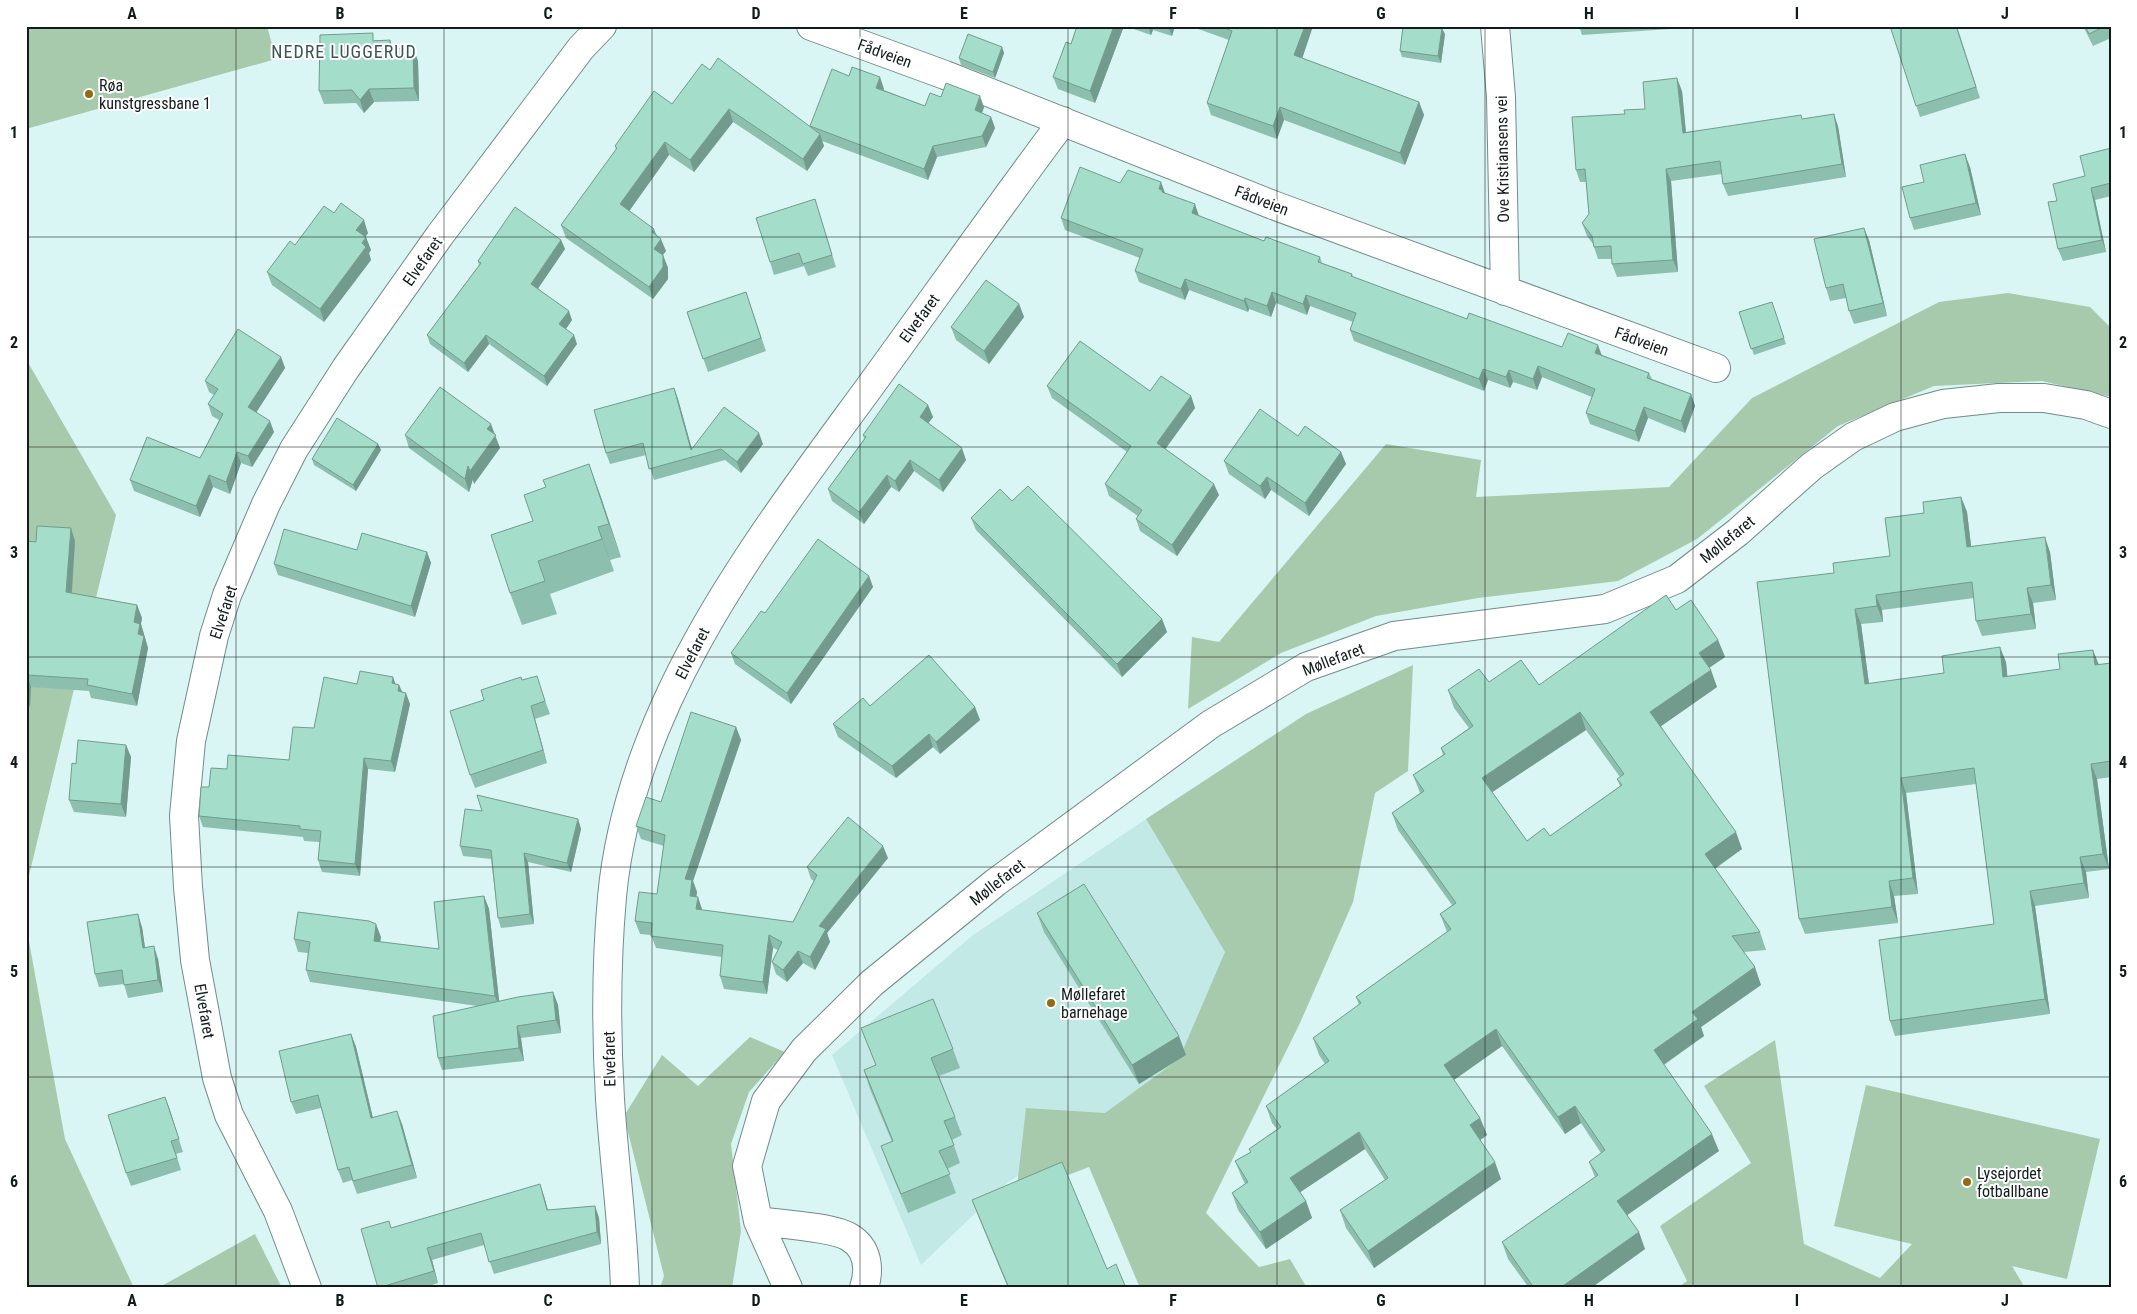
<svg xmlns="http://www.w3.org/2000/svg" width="2137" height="1314" font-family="'Roboto Condensed',sans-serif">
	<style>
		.built { fill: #c3e9e7 }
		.green { fill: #a8caac }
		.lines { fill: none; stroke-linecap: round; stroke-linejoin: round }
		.minor-casing { stroke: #728c8b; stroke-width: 30 }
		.minor { stroke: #fff; stroke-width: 28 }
		.wall { fill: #8dbfae; fill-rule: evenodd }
		.shaded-wall { fill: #739b8d }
		.building { fill: #a4deca; stroke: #739b8d; fill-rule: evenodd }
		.grid { fill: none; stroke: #121c1c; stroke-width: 1; stroke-opacity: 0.55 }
		.poi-dot { fill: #926b13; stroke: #fff; stroke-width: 2 }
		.labels { text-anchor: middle; stroke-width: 4; stroke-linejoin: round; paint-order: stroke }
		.street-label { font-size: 16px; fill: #121c1c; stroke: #fff }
		.poi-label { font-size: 16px; fill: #121c1c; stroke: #fff; text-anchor: start }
		.neighbourhood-label { font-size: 18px; letter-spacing: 1px; fill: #3d5655; stroke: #fff }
		.neatline { fill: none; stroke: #121c1c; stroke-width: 2 }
		.grid-label { font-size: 16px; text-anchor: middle; font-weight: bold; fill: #121c1c }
	</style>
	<rect width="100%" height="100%" fill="#d9f6f4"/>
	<path class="built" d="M1146,819L1226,952L1192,1061L1007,1183L921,1265L832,1055L973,935Z"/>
	<path class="green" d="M26,26H267L276,59L26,129Z
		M2008,293L2090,307L2111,328V397L2042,381L1934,386L1838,426L1697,539L1618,581L1478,598L1376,616L1281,653L1188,709L1192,637L1219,642L1386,444L1481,460L1476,497L1669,487L1752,398L1939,302Z
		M26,359L116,515L26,888Z
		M1413,665L1408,771L1375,793L1353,902L1300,1023L1206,1213L1259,1267L1290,1259L1307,1288H1140L1089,1167L1016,1195L1026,1108L1105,1113L1179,1059L1225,952L1146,819L1306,714Z
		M26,925L65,1139L134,1288H26Z
		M750,1037L785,1052L749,1092L731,1144L741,1231L732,1288H660L664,1276L624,1116L662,1055L698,1086Z
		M1775,1040L1804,1244L1880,1278L1912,1244L1834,1226L1866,1085L2100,1139L2067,1279L2012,1266L2025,1288H1677L1687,1281L1660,1226L1751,1163L1704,1086Z
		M255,1234L282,1288H158Z"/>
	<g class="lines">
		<g class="minor-casing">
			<path id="minor" d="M811,26L945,75L1273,205L1716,368
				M1495,26L1501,97L1505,291
				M758,1221C780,1224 832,1227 849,1237C868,1248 870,1269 864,1288
				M307,1288L278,1211L229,1115L217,1078L195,960L188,887L184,816L191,741L214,636L227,595L266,504L294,449L346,368L440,235L581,48L602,26
				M625,1288C623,1225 614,1162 610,1099C606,1032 606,964 612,897C630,702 760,537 871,385C935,297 998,208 1063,121
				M788,1288L758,1221L747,1166L766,1101L804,1050L872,983L996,882L1211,724L1306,667L1394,636L1605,609L1677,579L1738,532L1812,466L1853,437L1895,417L1943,404L1999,398H2044L2086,405L2111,414"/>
		</g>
		<use href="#minor" class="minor"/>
	</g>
	<path class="wall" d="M1077,26H1124L1095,103L1058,89L1053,77L1071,44Z
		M1125,26H1175L1172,36L1153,30L1151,35Z
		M1190,26H1313L1302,58L1419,102L1424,115L1405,165L1284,120L1277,139L1211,115L1207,103L1229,40Z
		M1579,26H1714L1582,35Z
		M1890,26H1957L1980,98L1920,117Z
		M2083,26H2111V38L2093,46Z
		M1445,34L1441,63L1402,57L1400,51Z
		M375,40H390L393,49L413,48L418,61L419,101L374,102L364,113L356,103L324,104L319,91Z
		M1002,47L1004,53L995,78L961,65L959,58Z
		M710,70L810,127L884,89V90L925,106L941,97L984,107L982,113L991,117L995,128L986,147L937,157L928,180L822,141L824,146L807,171L733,122L694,172L669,155L629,211L657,235L666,251L663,255L668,268V279L653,299L566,238L561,225L616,150L615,146L672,104Z
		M1682,91L1686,132L1803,119L1838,126L1846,177L1728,196L1723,184L1722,174L1671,181L1678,272L1617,277L1612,264V259H1598L1593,244L1587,236L1582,223L1589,214L1586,182H1580L1576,170L1625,114L1645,109Z
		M2111,148V196L2095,200L2106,252L2063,261L2058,249L2057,201L2085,176Z
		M1970,167L1981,215L1914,230L1910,218L1924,182Z
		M1120,183L1165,193L1199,216L1264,241L1320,257L1322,263L1352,274L1353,277L1467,319L1562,347L1602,355L1649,373L1652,379L1691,394L1695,406L1685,433L1648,418L1639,442L1590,424L1586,413L1592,397L1542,377L1537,390L1513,382L1510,388L1488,380L1484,391L1354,341L1350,330L1353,322L1310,306L1307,315L1276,303L1271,317L1249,309L1248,312L1189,290L1185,300L1139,282L1135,271L1140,258L1065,230L1061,218Z
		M819,212L836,267L808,276L804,266L774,275L770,262Z
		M334,213L368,233L365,237L371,250L369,253L371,260L324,322L272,285L267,272Z
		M561,240L565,249L538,288L572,320L566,329L577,344L547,386L489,344L468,372L430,344L427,335L479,265L478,261Z
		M1869,240L1887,316L1854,324L1849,311L1846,298L1830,301L1826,288Z
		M746,292L766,351L708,372L687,312Z
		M1772,302L1786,344L1754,355L1739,312Z
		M1019,304L1024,317L989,364L956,340L951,327Z
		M281,357L285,368L256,412L274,432L252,467L241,463L230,494L213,487L200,517L134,491L130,480L200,458L219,420L212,416L208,404L214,395L209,392L205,381Z
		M1047,386L1150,391L1191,396L1195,408L1165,449L1219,495L1177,556L1140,531L1136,519L1138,516L1109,496L1105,484L1127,452L1052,398Z
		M674,388L678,399L692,449L763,444L741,473L725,460L654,480L646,455L610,464L606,453Z
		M928,405L933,417L928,423L966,460L943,492L914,471L899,492L891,487L864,524L832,501L828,489L864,439L863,435Z
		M494,434L500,448L474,484L473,479L469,492L409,448L405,435Z
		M1298,436L1341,452L1346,464L1309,516L1271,490L1265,499L1229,474L1224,461Z
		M378,444L381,450L356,491L314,465L312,459Z
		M589,464L621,557L610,560L614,571L550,594L557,614L522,625L510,593L533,521L546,487Z
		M1961,497L1967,512L1971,546L2050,552L2056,600L2033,603L2036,629L1982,636L1976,621L1974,598L1882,610L1883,622L1861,624L1869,684L1944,673L2006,662L2007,676L2111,663V777L2097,779L2109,869L2086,872L2089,898L2035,906L2050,1014L1895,1036L1890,1021L1994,924L1976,784L1906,793L1918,894L1894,896L1898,923L1805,934L1799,919L1834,573L1890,556L1924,513Z
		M1012,501L1162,619L1167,632L1122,677L976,530L971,518Z
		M26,541L36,542L75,541L72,593L137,605L142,618L141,624L148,648L137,706L91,698L89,691L31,687L30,707H26Z
		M357,550L427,552L431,563L415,617L278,575L274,564Z
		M869,576L873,587L791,704L735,664L731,653L765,613Z
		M1676,610L1718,640L1725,657L1709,668L1717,687L1661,726L1742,849L1715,869L1760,932L1766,950L1744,952L1761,985L1701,1027L1704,1036L1664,1065L1719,1151L1627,1215L1645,1249L1591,1288H1529L1508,1259L1502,1242L1595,1177L1589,1162L1601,1153L1581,1123L1565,1134L1502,1046L1454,1080L1480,1118L1487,1135L1480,1140L1501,1179L1374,1268L1346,1228L1340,1210L1385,1180L1365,1149L1300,1192L1306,1201L1312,1218L1266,1249L1238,1210L1232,1193L1245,1184L1242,1178L1235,1161L1251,1152L1249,1149L1277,1129L1272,1123L1266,1106L1325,1064L1319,1055L1313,1038L1359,1005L1356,997L1447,932L1440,914L1452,905L1398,830L1392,813L1420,793L1413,775L1443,755L1441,748L1469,728L1454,708L1448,690L1489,682L1539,685ZM1586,730L1620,777L1617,779L1620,786L1550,836L1527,841L1492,792Z
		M523,680L541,689L550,714L535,719L547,763L475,788L470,775L484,700Z
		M357,684H396L399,685L402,692L410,704L395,772L368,769L360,876L322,872L318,860L320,842L304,841L303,837L203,827L199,816L209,787L227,769L289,760L314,728Z
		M870,706L975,707L980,720L940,754L933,747L896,778L838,737L833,724Z
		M736,727L741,740L693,881L697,892L696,897L702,910L793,922L814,881L811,879L807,867L888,858L827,933L830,942L815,970L803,963L787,982L776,974L772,962L778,950L773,948L767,994L724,989L720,976L722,957L656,948L651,935L640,934L635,921L657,894L664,846L641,839L636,826Z
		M126,745L131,757L126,817L74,812L69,800L76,764Z
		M482,811L578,819L581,829L571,872L528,862L534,924L501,928L498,918L491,859L463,856L460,846Z
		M484,896L489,909L499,1001L553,992L558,1005L561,1033L521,1038L524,1061L442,1070L438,1058L477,1006L310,982L306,970L308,953L298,952L294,939L381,937L380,942L439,949Z
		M1037,913L1186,1055L1139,1084L1044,932Z
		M142,927L145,948L158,959L163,992L128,998L124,984L99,987L95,974Z
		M861,1028L953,1049L960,1068L939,1076L962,1135L952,1140L960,1163L947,1169L956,1193L908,1213L888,1165L881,1146L892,1142L870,1089L864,1070L876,1065Z
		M351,1034L356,1047L373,1118L402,1124L417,1178L357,1194L352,1180L343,1183L338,1170L321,1108L296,1114L291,1102Z
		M165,1097L183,1152L176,1154L181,1170L131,1186L126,1173Z
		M544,1196L548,1210L595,1206L599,1218L601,1244L494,1274L484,1245L432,1260L438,1283L423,1288H378L392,1228Z
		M972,1200L1107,1269L1126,1288H1008L981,1223Z"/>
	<path class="shaded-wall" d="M1114,26H1124L1095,103L1090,91Z
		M1148,26H1152L1153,30L1151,35Z
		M1168,26H1175L1172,36Z
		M1305,26H1313L1299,68L1294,55Z
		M1442,28L1445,34L1441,63L1438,56Z
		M390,40L394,52L390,49Z
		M1002,47L1004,53L995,78L993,72Z
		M413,48L418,61L419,101L414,88Z
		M880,77L884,89L880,99L876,88Z
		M1677,78L1682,91L1687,145L1683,133Z
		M369,89L374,102L364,113L360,100Z
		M980,96L984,107L979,122L975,110Z
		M1419,102L1424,115L1405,165L1400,153Z
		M1280,107L1284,120L1277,139L1273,126Z
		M729,109L733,122L694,172L690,160Z
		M1834,114L1838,126L1846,177L1842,164Z
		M991,117L995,128L986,147L982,136Z
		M820,134L824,146L807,171L803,159Z
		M665,142L669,155L625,217L620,204Z
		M933,146L937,157L928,180L924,169Z
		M1965,154L1970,167L1981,215L1976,203Z
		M1666,169L1671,181L1678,272L1673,260Z
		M1161,182L1165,193L1164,195L1159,189Z
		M2091,188L2095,200L2106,252L2102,240Z
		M1195,204L1199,216L1192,213Z
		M364,220L368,233L361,243L356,230Z
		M1864,228L1869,240L1887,316L1883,303Z
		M654,229L659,242L661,239L666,251L658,261L654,249L652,232Z
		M366,237L371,250L369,253L371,260L324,322L320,309Z
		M561,240L565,249L535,293L531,284Z
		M663,255L668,268V279L653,299L649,287Z
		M1185,279L1189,290L1185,300L1181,289Z
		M1272,292L1276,303L1271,317L1267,306Z
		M1306,295L1310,306L1307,315L1303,304Z
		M1245,298L1249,309L1248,312L1244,301Z
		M1019,304L1024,317L989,364L984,351Z
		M569,311L572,320L563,333L559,324Z
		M486,335L489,344L468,372L464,363Z
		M574,335L577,344L547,386L544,376Z
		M1598,345L1602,356L1595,353Z
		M281,357L285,368L252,419L248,407Z
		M1538,366L1542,377L1537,390L1533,379Z
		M1483,369L1488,380L1484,391L1479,379Z
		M1509,370L1513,382L1510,388L1506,377Z
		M674,388L678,399L694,457L691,450Z
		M1691,394L1695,406L1685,433L1681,421Z
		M1191,396L1195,408L1161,455L1157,443Z
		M928,405L933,417L924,429L920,417Z
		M1644,407L1648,418L1639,442L1635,431Z
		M270,421L274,432L252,467L248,456Z
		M491,424L500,448L474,484L473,479L469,492L465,479L468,466L487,429Z
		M759,433L763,444L741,473L737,462Z
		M378,444L381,450L356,491L353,485Z
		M962,448L966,460L943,492L939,480Z
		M237,452L241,463L230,494L226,482Z
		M1341,452L1346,464L1309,516L1305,503Z
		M910,460L914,471L899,492L895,481Z
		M589,464L601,497L621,557L609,524Z
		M209,475L213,487L200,517L196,506Z
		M887,475L891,487L864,524L859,512Z
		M1267,477L1271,490L1265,499L1260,486Z
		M1214,484L1219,495L1177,556L1172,545Z
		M1961,497L1967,512L1973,562L1967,547Z
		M598,527L614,571L602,539Z
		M71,528L75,541L71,604L66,592Z
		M2045,537L2050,552L2056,600L2051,585Z
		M427,552L431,563L415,617L411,606Z
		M869,576L873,587L791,704L787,693Z
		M2027,588L2033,603L2036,629L2031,614Z
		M1876,595L1882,610L1883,622L1877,606Z
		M137,605L142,618L141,624L148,648L137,706L132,694L134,622Z
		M1855,609L1861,624L1871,699L1865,684Z
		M1162,619L1167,632L1122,677L1117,664Z
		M1718,640L1725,657L1706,670L1699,653Z
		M2000,647L2006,662L2009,692L2003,677Z
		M2093,650L2099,665H2095Z
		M1711,670L1717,687L1657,729L1650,712Z
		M27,675L31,687L30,707L26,698Z
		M393,677L397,688L392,683Z
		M399,685L404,696L398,691Z
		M406,693L410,704L395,772L391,761Z
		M531,706L535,719L547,763L543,750Z
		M975,707L980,720L940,754L936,742Z
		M1580,712L1586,730L1488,795L1482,778Z
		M736,727L741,740L693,881L697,892L695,908L685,879Z
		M929,734L933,747L896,778L892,766Z
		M126,745L131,757L126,817L121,804Z
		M364,758L368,769L360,876L355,864Z
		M2091,764L2097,779L2109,869L2103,854Z
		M1901,778L1906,793L1918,894L1913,878Z
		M578,819L581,829L571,872L567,863Z
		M1736,832L1742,849L1711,871L1705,854Z
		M883,846L888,858L827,933L830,942L815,970L810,957L819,926Z
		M524,853L528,862L534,924L530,914Z
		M2080,857L2086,872L2089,898L2084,883Z
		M1889,881L1894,896L1898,923L1892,907Z
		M2030,891L2035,906L2050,1014L2045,999Z
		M484,896L489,909L500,1009L495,996Z
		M698,897L702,909L701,921L696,909Z
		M138,914L142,927L147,961L143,948Z
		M376,924L381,937L378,954L374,941Z
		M769,935L773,948L767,994L763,982Z
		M154,946L158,959L163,992L158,980Z
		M798,951L803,963L787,982L783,970Z
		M1755,967L1761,985L1701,1027L1704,1036L1660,1067L1654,1050L1692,1012Z
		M553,992L558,1005L561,1033L556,1020Z
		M517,1026L521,1038L524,1061L519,1048Z
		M1496,1029L1502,1046L1451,1082L1444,1065Z
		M351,1034L356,1047L376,1131L371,1118Z
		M1179,1036L1186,1055L1139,1084L1132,1065Z
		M165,1097L170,1110L183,1152L179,1139Z
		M1575,1106L1581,1123L1565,1134L1558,1117Z
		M397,1111L402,1124L417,1178L412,1165Z
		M1480,1118L1487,1135L1476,1143L1470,1125Z
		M1359,1132L1365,1149L1296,1195L1290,1178Z
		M1712,1134L1719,1151L1623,1218L1617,1201Z
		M1495,1162L1501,1179L1374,1268L1368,1251Z
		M540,1184L544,1196L551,1222L547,1210Z
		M1306,1201L1312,1218L1266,1249L1260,1232Z
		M595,1206L599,1218L601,1244L597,1232Z
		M1639,1232L1645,1249L1591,1288H1560Z
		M427,1248L432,1260L438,1283L434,1271Z"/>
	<path class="building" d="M1077,26H1114L1090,91L1053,77L1066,42L1071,44Z
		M1220,26H1305L1294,55L1419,102L1400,153L1280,107L1273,126L1207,103L1232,31Z
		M1403,26H1433L1442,28L1438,56L1400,51Z
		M1890,26H1956L1976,87L1916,106Z
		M2085,26H2105L2089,34Z
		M373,33V41L390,40V49L413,48L414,88L369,89L360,100L352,90L319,91L320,35Z
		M968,34L1002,47L993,72L959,58Z
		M718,58L820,134L803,159L729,109L690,160L665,142L620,204L654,229L652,232L661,239L654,249L663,255V267L649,287L561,225L617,148L615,146L654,91L672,104L702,64L710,70Z
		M852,67L880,77L876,88L925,106L930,93L941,97L946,83L980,96L975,110L991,117L982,136L933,146L924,169L810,126L832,69L849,76Z
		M1677,78L1683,133L1801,115L1802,119L1834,114L1842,164L1723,184L1720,161L1666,169L1673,260L1612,264L1611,246L1594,247L1592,236L1582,223L1589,214L1585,169L1576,170L1572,117L1625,114L1624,110L1645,109L1643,82Z
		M2111,148V183L2091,188L2102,240L2058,249L2048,202L2057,201L2053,184L2085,176L2080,156Z
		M1965,154L1976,203L1910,218L1902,187L1924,182L1920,165Z
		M1080,167L1120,183L1128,170L1161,182L1159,189L1162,190V192L1195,204L1192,213L1264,241L1266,237L1320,257L1318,262L1352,274L1351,276L1467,319L1469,313L1562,347L1568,333L1598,345L1595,353L1649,373L1647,378L1691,394L1681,421L1644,407L1635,431L1586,413L1595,389L1538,366L1533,379L1509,370L1506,377L1483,369L1479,379L1350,330L1356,313L1306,295L1303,304L1272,292L1267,306L1245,298L1244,301L1185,279L1181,289L1135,271L1143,249L1061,218Z
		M815,199L832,255L803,264L799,253L770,262L756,218Z
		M341,203L364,220L356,230L366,237L362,243L366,247L320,309L267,272L290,241L295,245L324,206L334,213Z
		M515,207L561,240L531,284L569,311L559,324L574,335L544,376L486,335L464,363L427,335L481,263L478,261Z
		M1864,228L1883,303L1849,311L1843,284L1826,288L1814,239Z
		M986,280L1019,304L984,351L951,327Z
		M746,292L761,338L703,359L687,312Z
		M1772,302L1784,338L1751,349L1739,312Z
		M238,329L281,357L248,407L270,421L248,456L237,452L226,482L209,475L196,506L130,480L147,437L200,458L223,414L208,404L218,389L205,381Z
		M1080,341L1150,391L1161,376L1191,396L1157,443L1214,484L1172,545L1136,519L1142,510L1105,484L1131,446L1047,386Z
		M899,384L928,405L920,417L962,448L939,480L910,460L895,481L887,475L859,512L828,489L866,437L863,435Z
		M440,387L491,424L487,429L496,435L470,471L468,466L465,479L405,435Z
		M674,388L691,450L724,407L759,433L737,462L721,449L649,469L643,443L606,453L594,410Z
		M1260,409L1298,436L1305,426L1341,452L1305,503L1267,477L1260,486L1224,461Z
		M337,418L378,444L353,485L312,459Z
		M589,464L609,524L598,527L602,539L538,561L545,581L510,593L491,535L533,521L524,495L546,487L543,480Z
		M1028,486L1162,619L1117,664L971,518L1000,489L1012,501Z
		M1961,497L1967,547L2045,537L2051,585L2027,588L2031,614L1976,621L1972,582L1876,595L1877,606L1855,609L1865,684L1944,673L1942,656L2000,647L2003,677L2060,669L2058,654L2093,650L2095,665L2111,663V761L2091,764L2103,854L2080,857L2084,883L2030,891L2045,999L1890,1021L1879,940L1994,924L1974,768L1901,778L1913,878L1889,881L1892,907L1799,919L1757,582L1834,573L1833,563L1890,556L1885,518L1924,513L1923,502Z
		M37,526L71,528L66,592L137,605L134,622L140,624L138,634L144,636L132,694L87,685L88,679L27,675L26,679V541L36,542Z
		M284,529L357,550L362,533L427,552L411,606L274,564Z
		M818,539L869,576L787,693L731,653L761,611L765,613Z
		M1666,595L1676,610L1691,600L1718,640L1699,653L1711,670L1650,712L1736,832L1705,854L1760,932L1732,936L1755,967L1692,1012L1698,1019L1654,1050L1712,1134L1617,1201L1639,1232L1560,1288H1534L1502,1242L1598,1175L1589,1162L1605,1150L1575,1106L1558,1117L1496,1029L1444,1065L1480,1118L1470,1125L1495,1162L1368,1251L1340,1210L1388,1178L1359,1132L1290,1178L1306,1201L1260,1232L1232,1193L1248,1182L1235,1161L1251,1152L1249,1149L1281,1127L1266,1106L1329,1061L1313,1038L1361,1003L1356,997L1451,929L1440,914L1456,903L1392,813L1424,791L1413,775L1445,754L1441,748L1473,726L1448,690L1479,669L1489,682L1521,660L1539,685ZM1580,712L1624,774L1617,779L1622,785L1550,836L1544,828L1527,841L1482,778Z
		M929,655L975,707L936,742L929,734L892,766L833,724L863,698L870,706Z
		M360,671L393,677L392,683L399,685L398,691L406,693L391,761L364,758L355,864L318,860L321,831L300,829V826L199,816L201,787H209L211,768L227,769L228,755L289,760L293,727L314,728L324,677L357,684Z
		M537,676L545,701L531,706L543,750L470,775L450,711L484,700L481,690L521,677L522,680Z
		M691,712L736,727L685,879L692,880L690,896L698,897L696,909L793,922L817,875L807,867L848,817L883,846L819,926L826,929L810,957L798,951L783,970L772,962L782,942L769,935L763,982L720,976L723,945L651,936L652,923L635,921L639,892L657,894L665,835L636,826L646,797L661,802Z
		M78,740L126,745L121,804L69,800L72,763L76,764Z
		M477,795L578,819L567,863L524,853L530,914L498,918L491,850L460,846L465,809L482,811Z
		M1084,884L1179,1036L1132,1065L1037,913Z
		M484,896L495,996L306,970L310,942L294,939L298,912L369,921L376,924L374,941L439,949L434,902Z
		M138,914L143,948L154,946L158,980L124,985L122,970L95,974L87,922Z
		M553,992L556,1020L517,1026L519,1048L438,1058L433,1016L518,997Z
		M933,999L953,1049L931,1058L955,1117L944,1121L954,1145L939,1151L950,1174L901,1194L881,1146L893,1141L864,1070L876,1065L861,1028Z
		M351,1034L371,1118L397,1111L412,1165L353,1181L349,1167L338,1170L318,1095L291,1102L279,1051Z
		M165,1097L179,1139L171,1141L177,1158L126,1173L108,1115Z
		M1062,1162L1107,1269L1116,1264L1126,1288H1009L972,1200Z
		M540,1184L547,1210L595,1206L597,1232L489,1262L481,1233L427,1248L434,1271L378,1288L361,1229L389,1221L391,1228Z"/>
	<path class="grid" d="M236,26V1288M444,26V1288M652,26V1288M860,26V1288M1068,26V1288M1277,26V1288M1485,26V1288M1693,26V1288M1901,26V1288M26,237H2111M26,447H2111M26,657H2111M26,867H2111M26,1077H2111"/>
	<g class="poi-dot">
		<circle cx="89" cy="94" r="5"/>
		<circle cx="1051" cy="1003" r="5"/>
		<circle cx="1967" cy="1182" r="5"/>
	</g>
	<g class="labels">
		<g class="street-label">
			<text transform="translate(885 53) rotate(20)" y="6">Fådveien</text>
			<text transform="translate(1502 159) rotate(-91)" y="6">Ove Kristiansens vei</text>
			<text transform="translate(1262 200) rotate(21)" y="6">Fådveien</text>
			<text transform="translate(422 261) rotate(-55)" y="6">Elvefaret</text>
			<text transform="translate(919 318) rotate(-54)" y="6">Elvefaret</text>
			<text transform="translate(1642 341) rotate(20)" y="6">Fådveien</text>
			<text transform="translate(1727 539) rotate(-39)" y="6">Møllefaret</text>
			<text transform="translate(223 612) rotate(-72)" y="6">Elvefaret</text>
			<text transform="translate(692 653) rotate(-63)" y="6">Elvefaret</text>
			<text transform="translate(1333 659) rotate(-21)" y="6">Møllefaret</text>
			<text transform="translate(997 882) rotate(-38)" y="6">Møllefaret</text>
			<text transform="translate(205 1011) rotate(80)" y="6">Elvefaret</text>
			<text transform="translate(609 1059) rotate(-91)" y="6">Elvefaret</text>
		</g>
		<g class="poi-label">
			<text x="99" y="91">Røa<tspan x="99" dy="18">kunstgressbane 1</tspan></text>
			<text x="1061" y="1000">Møllefaret<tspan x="1061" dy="18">barnehage</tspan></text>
			<text x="1977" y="1179">Lysejordet<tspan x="1977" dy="18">fotballbane</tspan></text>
		</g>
		<g class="neighbourhood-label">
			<text x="344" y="58">NEDRE LUGGERUD</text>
		</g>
	</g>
	<rect width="2137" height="1314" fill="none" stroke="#ffffff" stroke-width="55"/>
	<rect x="28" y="28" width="2082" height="1258" class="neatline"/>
	<g class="grid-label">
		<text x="132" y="19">A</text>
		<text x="340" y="19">B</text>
		<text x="548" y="19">C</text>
		<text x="756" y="19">D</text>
		<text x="964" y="19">E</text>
		<text x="1173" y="19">F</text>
		<text x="1381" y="19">G</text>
		<text x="1589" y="19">H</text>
		<text x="1797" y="19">I</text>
		<text x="2005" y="19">J</text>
		<text x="14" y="138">1</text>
		<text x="2123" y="138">1</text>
		<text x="14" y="348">2</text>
		<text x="2123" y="348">2</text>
		<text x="14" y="558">3</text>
		<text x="2123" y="558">3</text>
		<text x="14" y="768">4</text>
		<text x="2123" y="768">4</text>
		<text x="14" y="977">5</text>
		<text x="2123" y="977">5</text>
		<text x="14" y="1187">6</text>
		<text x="2123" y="1187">6</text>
		<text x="132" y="1306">A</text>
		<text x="340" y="1306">B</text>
		<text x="548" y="1306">C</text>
		<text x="756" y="1306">D</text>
		<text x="964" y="1306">E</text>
		<text x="1173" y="1306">F</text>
		<text x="1381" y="1306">G</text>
		<text x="1589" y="1306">H</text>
		<text x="1797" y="1306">I</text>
		<text x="2005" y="1306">J</text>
	</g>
</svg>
